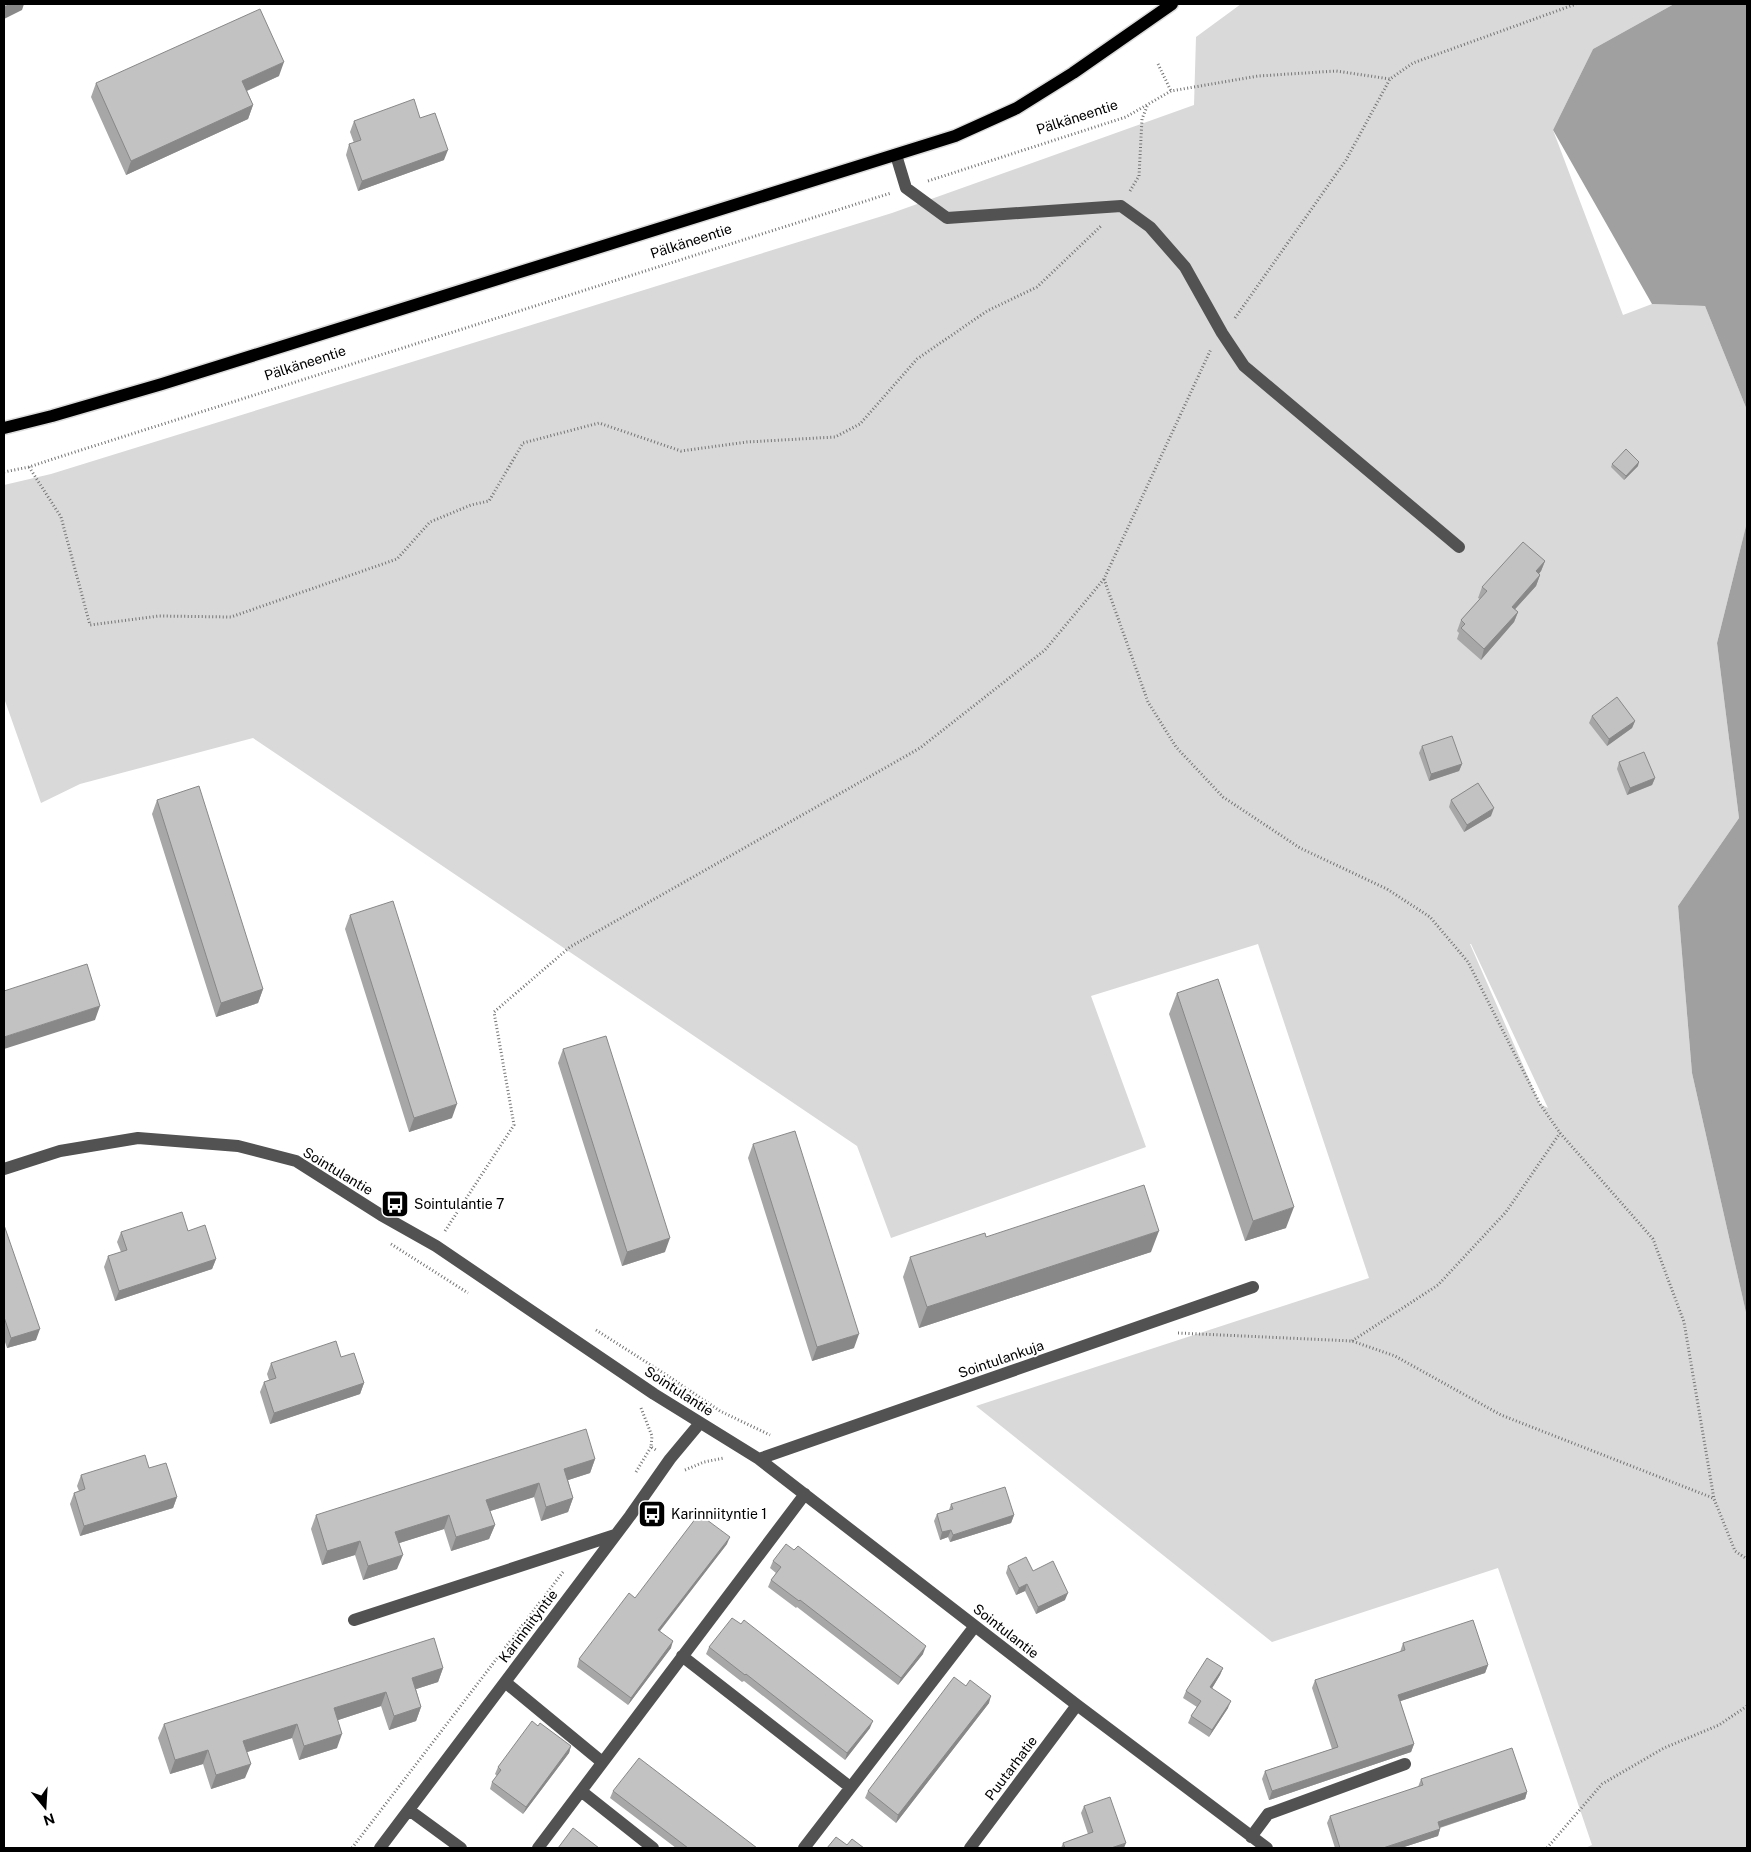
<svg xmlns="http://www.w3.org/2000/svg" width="1751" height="1852" font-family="'Public Sans',sans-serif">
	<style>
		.green { fill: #d9d9d9; fill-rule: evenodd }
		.water { fill: #a0a0a0 }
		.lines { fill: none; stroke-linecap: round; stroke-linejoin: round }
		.major-casing { stroke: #dbdbdb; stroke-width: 15 }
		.path { stroke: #747474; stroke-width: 3; stroke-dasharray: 1 2.5; stroke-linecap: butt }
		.minor { stroke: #525252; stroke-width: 12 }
		.major { stroke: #000; stroke-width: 12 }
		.wall { fill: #a7a7a7 }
		.shaded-wall { fill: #888 }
		.building { fill: #c2c2c2; stroke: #888 }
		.labels { text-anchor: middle; stroke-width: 4; stroke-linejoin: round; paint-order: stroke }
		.street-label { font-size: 14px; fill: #000; stroke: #fff }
		.poi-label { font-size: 14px; fill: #000; stroke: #fff; text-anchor: start }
	</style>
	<rect width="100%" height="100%" fill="#fff"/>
	<path class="green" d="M1241,4H1674L1593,49L1553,130L1623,315L1652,304L1705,306L1747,410V522L1717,643L1739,818L1678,906L1692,1073L1747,1317V1848H1585L1592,1845L1498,1568L1272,1642L976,1406L1369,1278L1258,944L1091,996L1146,1147L891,1238L857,1146L253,738L80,784L41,803L4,698V485L51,474L892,213L1194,105L1196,37ZM1470,944H1471L1548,1108L1540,1104Z"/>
	<path class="water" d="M1674,4H1747V410L1705,306L1652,304L1553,130L1593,49Z
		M1747,522V1317L1692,1073L1678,906L1739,818L1717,643Z"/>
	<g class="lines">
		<g class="major-casing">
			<path id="major" d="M4,428L52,416L162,384L955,136L1017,108L1073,73L1172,4"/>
		</g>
		<path class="path" d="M1158,64L1171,91
			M928,181L1126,117L1171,91L1258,76L1336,71L1390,79
			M1130,191L1139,176L1142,119L1148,104
			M1235,318L1346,160L1390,79L1413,63L1576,4
			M29,467L61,517L90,625L159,616L231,617L397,559L430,522L471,505L489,501L523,443L599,423L681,451L747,442L835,437L860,424L917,359L987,311L1037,287L1101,226
			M4,472L29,467L56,458L891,193
			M1104,579L1148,702L1176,747L1223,797L1300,848L1387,889L1430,917L1468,962L1540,1104L1560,1133L1653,1239L1684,1322L1714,1499L1735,1551L1747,1559
			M445,1231L514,1125L494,1012L570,947L920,748L1045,650L1104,579L1211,349
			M391,1244L468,1293
			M596,1330L668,1376L720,1411L770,1435
			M1178,1333L1352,1341L1395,1356L1501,1415L1713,1498
			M1352,1341L1438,1285L1506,1212L1560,1133
			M641,1408L652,1436L651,1447L656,1450
			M685,1470L704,1462L724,1458
			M636,1472L651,1447
			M352,1848L563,1572
			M1547,1848L1602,1784L1664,1748L1719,1725L1747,1706"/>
		<path class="minor" d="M896,155L906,188L947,218L1121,206L1150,227L1185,267L1222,333L1244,366L1459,547
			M4,1169L60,1151L138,1138L238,1146L296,1161L381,1215L436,1246L654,1394L759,1459L1077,1705L1267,1848
			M759,1459L1253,1287
			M354,1620L615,1535
			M682,1656L850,1787
			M505,1682L602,1762
			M581,1791L653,1848
			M409,1810L461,1848
			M1251,1837L1268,1814L1405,1764
			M380,1848L630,1516L670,1459L700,1423
			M538,1848L805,1494
			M804,1848L975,1626
			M970,1848L1077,1705"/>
		<use href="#major" class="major"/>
	</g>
	<path class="wall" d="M279,76L247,91L253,105L248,119L126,175L91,97L96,83Z
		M420,118L444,160L358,191L346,155L349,144L354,143L350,132L354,121Z
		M1612,464L1638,466L1624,480L1611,467Z
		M1545,561L1541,571L1539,574L1540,575L1536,586L1515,609L1518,612L1514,622L1481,660L1457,639L1459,633L1457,631L1461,620L1480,599L1478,598L1482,587Z
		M1592,716L1635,721L1632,728L1607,746L1589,723Z
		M1422,746L1462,764L1459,771L1429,781L1419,753Z
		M1619,762L1655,778L1652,785L1627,795L1617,769Z
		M157,800L263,989L258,1003L216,1017L152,814Z
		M1451,800L1491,816L1464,832L1449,807Z
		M350,915L452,1118L409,1132L345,929Z
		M1177,993L1286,1228L1245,1241L1169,1014Z
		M563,1049L665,1252L622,1266L558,1063Z
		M753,1144L854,1348L812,1361L748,1158Z
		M4,1225L36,1340L7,1348L4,1339Z
		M188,1231L216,1259L212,1269L115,1301L104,1267L108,1256L121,1252L117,1242L121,1232Z
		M986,1237L1151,1252L919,1328L903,1277L910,1257Z
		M341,1357L364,1383L360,1394L270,1424L260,1392L264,1382L269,1380L267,1374L271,1363Z
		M595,1459L590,1473L568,1480L573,1498L568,1512L541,1521L534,1497L490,1511L495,1525L489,1539L451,1551L444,1529L399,1543L397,1569L363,1580L355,1555L322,1565L311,1529L316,1515Z
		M149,1468L177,1497L173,1508L80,1536L70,1504L74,1493L79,1491L77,1486L81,1475Z
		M951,1504L1014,1515L1011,1523L950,1542L948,1537L940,1540L934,1521L937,1514L949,1510Z
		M727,1544L660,1631L671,1648L628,1705L577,1667L579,1659L635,1598Z
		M773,1561L923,1654L898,1685L797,1607L796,1608L768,1587L771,1580L776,1573L770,1568Z
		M1008,1566L1033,1571L1065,1600L1036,1614L1025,1591L1016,1595L1006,1573Z
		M741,1624L870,1728L845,1760L744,1681L742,1682L706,1654L709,1647Z
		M1403,1643L1488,1665L1485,1673L1400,1701L1414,1744L1411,1752L1269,1800L1262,1779L1265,1771L1332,1749L1312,1688L1315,1680L1400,1652Z
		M443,1668L438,1682L416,1689L421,1707L416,1721L389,1730L381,1706L338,1720L337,1748L299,1760L292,1738L247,1752L245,1778L211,1789L203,1764L170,1774L158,1738L164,1724Z
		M1223,1668L1220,1675L1212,1688L1228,1708L1209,1737L1188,1723L1191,1716L1197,1707L1183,1698L1186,1691Z
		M966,1686L989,1703L896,1823L865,1798L868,1791Z
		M538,1726L571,1746L569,1753L523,1814L490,1789L492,1782L497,1776L495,1774L498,1767Z
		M1421,1779L1527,1792L1525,1799L1440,1828V1829L1438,1836L1401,1848H1335L1327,1823L1330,1816L1418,1787Z
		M613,1791L757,1848H676L610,1798Z
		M1084,1806L1124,1848H1061L1063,1843L1088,1834L1081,1813Z"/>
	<path class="shaded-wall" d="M11,4H24L22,10L4,19V7Z
		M284,62L279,76L237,95L242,81Z
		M253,105L248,119L126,175L131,161Z
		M448,150L444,160L358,191L362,181Z
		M1639,462L1638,466L1624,480L1626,476Z
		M1545,561L1541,571L1532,582L1536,571Z
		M1540,575L1536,586L1508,617L1512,607Z
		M1518,612L1514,622L1481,660L1484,649Z
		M1635,721L1632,728L1607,746L1609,739Z
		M1462,764L1459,771L1429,781L1431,774Z
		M1655,778L1652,785L1627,795L1630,788Z
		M1494,808L1491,816L1464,832L1467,825Z
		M263,989L258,1003L216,1017L221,1003Z
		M100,1006L95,1020L4,1049V1037Z
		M457,1104L452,1118L409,1132L414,1118Z
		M1294,1207L1286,1228L1245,1241L1253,1221Z
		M1159,1231L1151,1252L919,1328L927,1307Z
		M670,1238L665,1252L622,1266L627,1252Z
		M216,1259L212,1269L115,1301L119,1291Z
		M40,1329L36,1340L7,1348L11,1338Z
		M859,1334L854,1348L812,1361L817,1347Z
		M364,1383L360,1394L270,1424L274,1413Z
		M595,1459L590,1473L559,1483L564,1469Z
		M539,1483L534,1497L481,1514L486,1500Z
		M177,1497L173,1508L80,1536L84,1526Z
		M573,1498L568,1512L541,1521L546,1507Z
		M449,1515L444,1529L390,1546L395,1532Z
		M1014,1515L1011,1523L950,1542L953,1535Z
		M495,1525L489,1539L451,1551L456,1537Z
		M951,1530L948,1537L940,1540L942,1532Z
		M730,1537L727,1544L655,1637L658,1630Z
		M360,1541L355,1555L322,1565L327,1551Z
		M403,1555L397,1569L363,1580L368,1566Z
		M1027,1584L1025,1591L1016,1595L1019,1588Z
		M1068,1593L1065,1600L1036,1614L1038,1607Z
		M673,1641L671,1648L628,1705L631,1698Z
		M926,1646L923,1654L898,1685L901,1678Z
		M1488,1665L1485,1673L1395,1703L1398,1695Z
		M443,1668L438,1682L407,1692L412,1678Z
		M1223,1668L1220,1675L1208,1695L1210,1687Z
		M386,1692L381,1706L329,1723L334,1708Z
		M991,1696L989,1703L896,1823L898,1815Z
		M1231,1701L1228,1708L1209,1737L1212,1730Z
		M421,1707L416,1721L389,1730L394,1716Z
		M873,1721L870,1728L845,1760L847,1753Z
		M297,1724L292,1738L238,1755L243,1741Z
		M342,1734L337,1748L299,1760L304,1746Z
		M1414,1744L1411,1752L1269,1800L1272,1791Z
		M571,1746L569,1753L523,1814L526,1807Z
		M208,1750L203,1764L170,1774L175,1760Z
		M251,1764L245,1778L211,1789L216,1775Z
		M1527,1792L1525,1799L1435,1829L1438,1822Z
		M1440,1829L1438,1836L1401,1848H1383Z
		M1126,1843L1124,1848H1111Z"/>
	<path class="building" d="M4,4H11L4,7Z
		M260,9L284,62L242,81L253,105L131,161L96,83Z
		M414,99L420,118L435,113L448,150L362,181L349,144L361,140L354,121Z
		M1626,449L1639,462L1626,476L1612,464Z
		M1523,542L1545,561L1536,571L1540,575L1512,607L1518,612L1484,649L1461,628L1465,624L1461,620L1487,591L1482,587Z
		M1617,697L1635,721L1609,739L1592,716Z
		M1452,736L1462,764L1431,774L1422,746Z
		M1644,752L1655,778L1630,788L1619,762Z
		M1478,783L1494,808L1467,825L1451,800Z
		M199,786L263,989L221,1003L157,800Z
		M393,901L457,1104L414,1118L350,915Z
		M87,964L100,1006L4,1037V991Z
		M1218,979L1294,1207L1253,1221L1177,993Z
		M606,1036L670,1238L627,1252L563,1049Z
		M795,1131L859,1334L817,1347L753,1144Z
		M1144,1185L1159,1231L927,1307L910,1257L985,1233L986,1237Z
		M182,1212L188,1231L205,1225L216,1259L119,1291L108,1256L127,1250L121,1232Z
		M4,1225L40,1329L11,1338L4,1317Z
		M336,1341L341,1357L354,1353L364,1383L274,1413L264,1382L276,1378L271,1363Z
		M586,1429L595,1459L564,1469L573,1498L546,1507L539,1483L486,1500L495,1525L456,1537L449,1515L395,1532L403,1555L368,1566L360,1541L327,1551L316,1515Z
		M145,1455L149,1468L166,1463L177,1497L84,1526L74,1493L85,1489L81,1475Z
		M1005,1487L1014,1515L953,1535L951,1530L942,1532L937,1514L953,1509L951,1504Z
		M699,1514L730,1537L658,1630L673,1641L631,1698L579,1659L629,1593L635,1598Z
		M786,1544L794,1550L798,1546L926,1646L901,1678L800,1600L799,1601L771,1580L781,1567L773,1561Z
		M1026,1557L1033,1571L1053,1561L1068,1593L1038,1607L1027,1584L1019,1588L1008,1566Z
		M732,1618L741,1624L744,1620L873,1721L847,1753L746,1674L745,1675L709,1647Z
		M1473,1620L1488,1665L1398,1695L1414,1744L1272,1791L1265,1771L1338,1747L1315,1680L1405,1650L1403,1643Z
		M434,1638L443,1668L412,1678L421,1707L394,1716L386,1692L334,1708L342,1734L304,1746L297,1724L243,1741L251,1764L216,1775L208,1750L175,1760L164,1724Z
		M1207,1658L1223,1668L1210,1687L1231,1701L1212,1730L1191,1716L1201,1701L1186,1691Z
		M954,1677L966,1686L970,1680L991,1696L898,1815L868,1791Z
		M532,1721L538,1726L540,1723L571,1746L526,1807L492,1782L501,1770L498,1767Z
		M1512,1748L1527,1792L1438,1822L1440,1829L1383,1848H1340L1330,1816L1423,1785L1421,1779Z
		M639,1758L757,1848H688L613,1791Z
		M1110,1797L1126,1843L1111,1848H1065L1063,1843L1093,1832L1084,1806Z
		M573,1828L599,1848H558Z
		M836,1837L847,1845L852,1839L864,1848H827Z"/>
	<defs>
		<g id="bus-square" transform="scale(1.4375)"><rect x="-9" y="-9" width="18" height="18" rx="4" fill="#000" stroke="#fff"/><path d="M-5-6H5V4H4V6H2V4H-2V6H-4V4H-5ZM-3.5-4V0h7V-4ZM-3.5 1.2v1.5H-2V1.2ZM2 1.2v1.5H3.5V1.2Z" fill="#fff"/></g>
	</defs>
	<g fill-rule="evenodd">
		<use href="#bus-square" x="395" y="1204"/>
		<use href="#bus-square" x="652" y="1514"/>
	</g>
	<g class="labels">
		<g class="street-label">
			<text transform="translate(1077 117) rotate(-18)" y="5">Pälkäneentie</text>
			<text transform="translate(691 241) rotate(-18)" y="5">Pälkäneentie</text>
			<text transform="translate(305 363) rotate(-18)" y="5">Pälkäneentie</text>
			<text transform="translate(338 1171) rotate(31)" y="5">Sointulantie</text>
			<text transform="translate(1001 1359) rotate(-19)" y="5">Sointulankuja</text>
			<text transform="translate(679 1391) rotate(33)" y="5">Sointulantie</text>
			<text transform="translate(528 1626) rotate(-53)" y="5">Karinniityntie</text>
			<text transform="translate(1006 1631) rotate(38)" y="5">Sointulantie</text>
			<text transform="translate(1011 1768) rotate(-53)" y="5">Puutarhatie</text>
		</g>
		<g class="poi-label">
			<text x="414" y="1209">Sointulantie 7</text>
			<text x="671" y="1519">Karinniityntie 1</text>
		</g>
	</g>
	<rect width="1751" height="1852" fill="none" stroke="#000000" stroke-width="10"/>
	<g transform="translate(45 1807) rotate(162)" stroke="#ffffff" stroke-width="4" paint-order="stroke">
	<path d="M0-4L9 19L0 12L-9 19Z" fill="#000000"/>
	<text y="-8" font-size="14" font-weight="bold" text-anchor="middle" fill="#000000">N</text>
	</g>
</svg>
